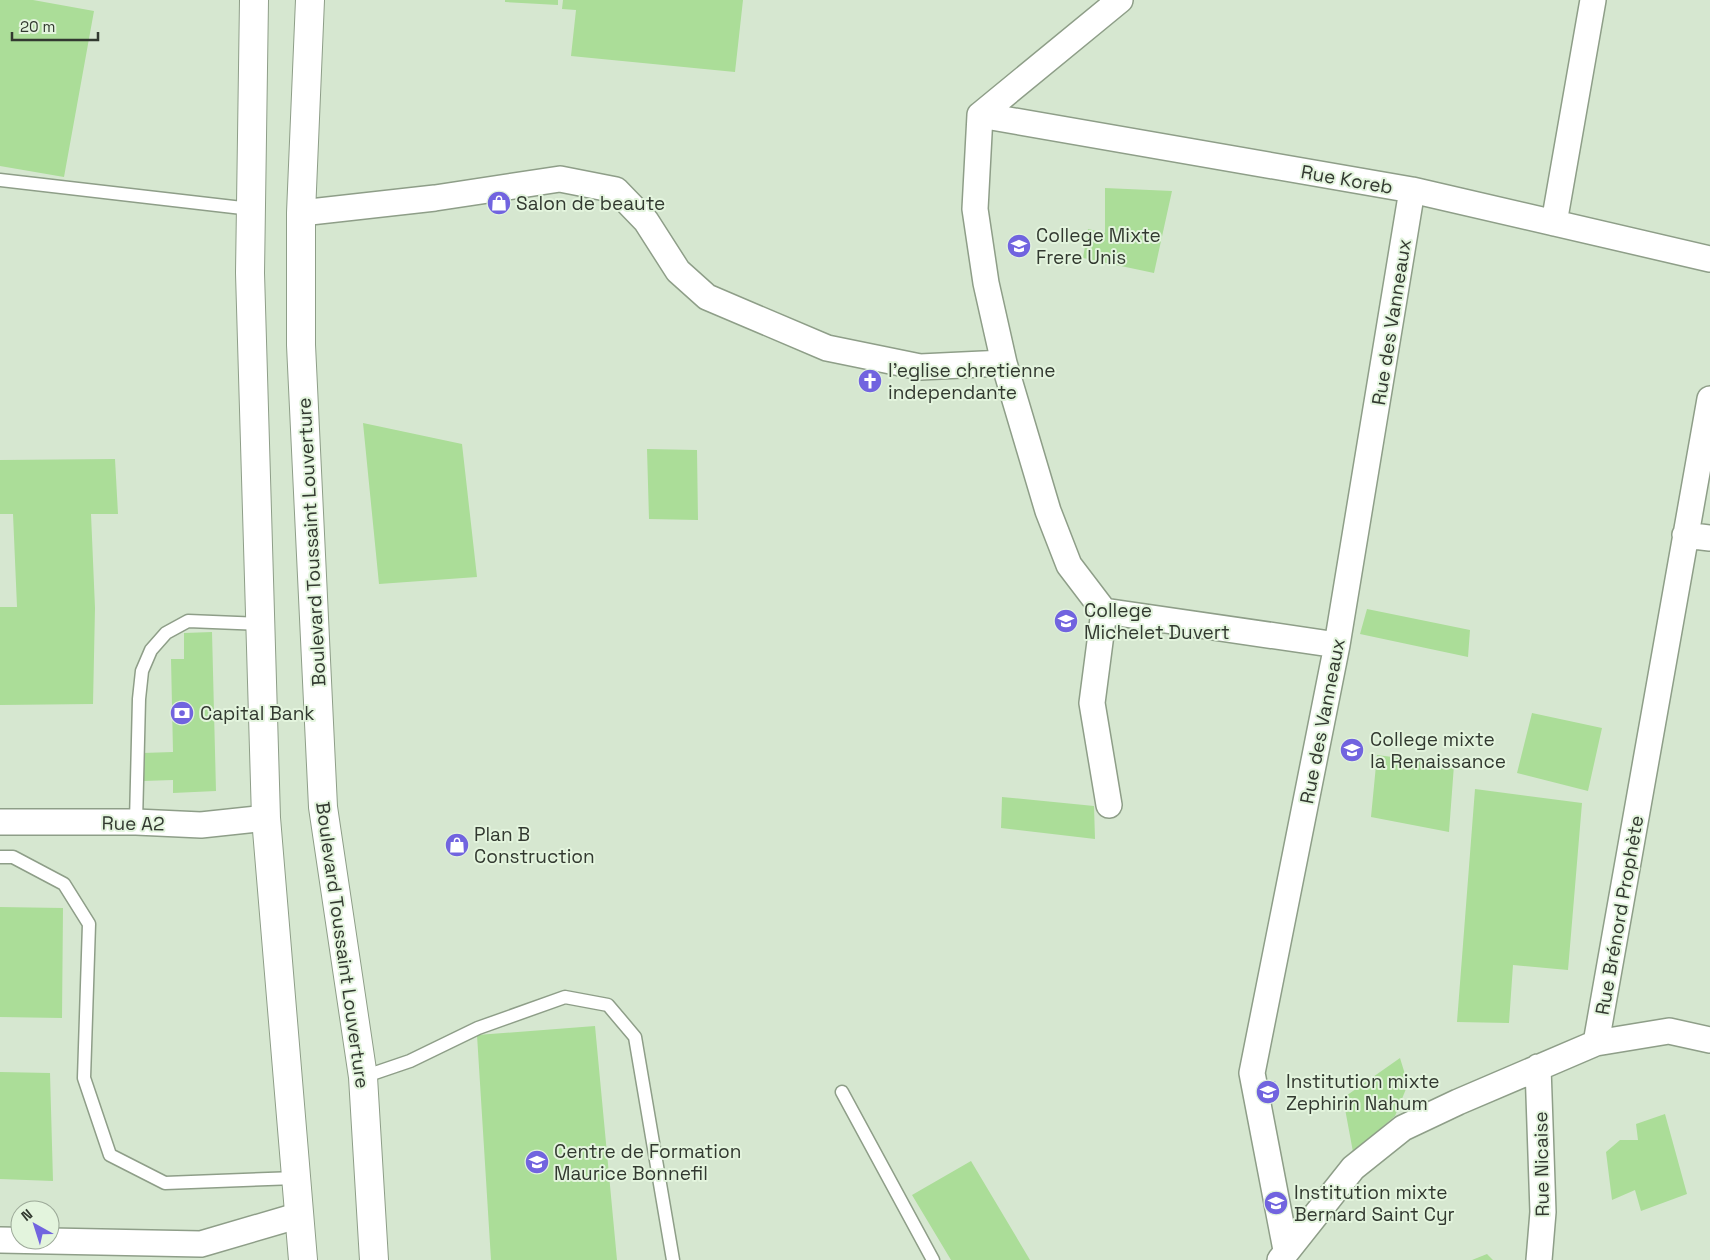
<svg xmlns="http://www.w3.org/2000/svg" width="1710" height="1260" font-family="'Space Grotesk',sans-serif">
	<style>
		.building { fill: #abdd98 }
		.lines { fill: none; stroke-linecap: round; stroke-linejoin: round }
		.lane-casing { stroke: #8e9e88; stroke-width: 15 }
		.street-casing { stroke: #8e9e88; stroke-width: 28 }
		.secondary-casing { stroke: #8e9e88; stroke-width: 30 }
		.lane { stroke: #fff; stroke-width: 12 }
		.street { stroke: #fff; stroke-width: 25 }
		.secondary { stroke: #fff; stroke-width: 28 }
		.labels { text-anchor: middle; stroke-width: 4; stroke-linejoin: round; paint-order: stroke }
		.street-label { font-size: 19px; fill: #323930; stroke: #e3f4dd }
		.poi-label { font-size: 19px; fill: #323930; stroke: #e3f4dd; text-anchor: start }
	</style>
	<rect width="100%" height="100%" fill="#d6e7d0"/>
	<path class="building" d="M0,0H33L94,11L64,177L0,166Z
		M505,0H558V5L505,2Z
		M563,0H743L735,72L571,56L576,10L562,9Z
		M1105,188L1172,191L1154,273L1083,258L1088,229L1105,233Z
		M363,423L462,444L477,577L379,584Z
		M647,449L697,450L698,520L649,519Z
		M115,459L118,514H91L95,608L93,704L0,705V607H17L13,514H0V460Z
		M1367,609L1470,630L1468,657L1360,634Z
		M212,632L216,791L173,793V780L143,781L142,753L173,752L171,659H184V633Z
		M1532,713L1602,728L1588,791L1517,773Z
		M1377,755L1454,765L1449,832L1371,817Z
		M1475,789L1582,803L1568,970L1513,965L1509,1023L1457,1022Z
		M1002,797L1094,806L1095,839L1001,828Z
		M0,907L63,908L62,1018L0,1017Z
		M595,1026L617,1260H491L477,1035Z
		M1400,1058L1408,1084L1395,1116L1353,1152L1343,1098Z
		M0,1072L50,1073L53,1181L0,1179Z
		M1665,1114L1687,1194L1641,1211L1635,1190L1612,1200L1606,1152L1620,1140H1638L1636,1124Z
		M971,1161L1030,1260H951L912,1195Z
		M1487,1254L1493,1260H1472Z"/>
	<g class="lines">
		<g class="lane-casing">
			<path id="lane" d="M0,180L251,209
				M136,822L139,699L142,671L151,650L166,633L188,621L260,624
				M0,857H13L64,884L89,924L84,1078L110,1155L165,1183L296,1178
				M363,1077L410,1061L478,1028L565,997L608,1005L635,1037L673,1260
				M842,1092L933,1260"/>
		</g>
		<g class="street-casing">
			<path id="street" d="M980,115L975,209L986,283L1004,363L1048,511L1069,565L1104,611L1337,645
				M980,115L1412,190L1710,259
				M980,115L1120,0
				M301,213L435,198L560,179L616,190L646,221L678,271L707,297L827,348L920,367L1004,363
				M1554,223L1593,0
				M1685,535L1710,538
				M1104,611L1092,703L1109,805
				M0,822H136L201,825L266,818
				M1596,1043L1669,1031L1710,1040
				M1538,1067L1543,1212L1539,1260
				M0,1240L201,1244L300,1215
				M1286,1250L1252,1073L1337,645L1412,190
				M1280,1260L1353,1168L1403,1128L1458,1102L1596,1043L1710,399"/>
		</g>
		<g class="secondary-casing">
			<path id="secondary" d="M254,0L250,273L266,818L303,1260
				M310,0L301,213V345L323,807L363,1077L374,1260"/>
		</g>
		<use href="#lane" class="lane"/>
		<use href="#street" class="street"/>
		<use href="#secondary" class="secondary"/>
	</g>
	<defs>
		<g id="shop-disc" transform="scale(1.25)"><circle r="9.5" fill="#7164df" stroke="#e3f4dd"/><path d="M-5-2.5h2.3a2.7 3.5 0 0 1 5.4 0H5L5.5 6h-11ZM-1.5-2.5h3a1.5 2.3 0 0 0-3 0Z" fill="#fff"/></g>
		<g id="school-disc" transform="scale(1.25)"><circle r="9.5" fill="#7164df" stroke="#e3f4dd"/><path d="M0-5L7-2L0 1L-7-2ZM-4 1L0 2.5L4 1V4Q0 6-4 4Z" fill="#fff"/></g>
		<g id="church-disc" transform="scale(1.25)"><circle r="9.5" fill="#7164df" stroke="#e3f4dd"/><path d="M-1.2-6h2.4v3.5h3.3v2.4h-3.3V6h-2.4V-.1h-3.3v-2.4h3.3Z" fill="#fff"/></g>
		<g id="bank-disc" transform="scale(1.25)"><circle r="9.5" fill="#7164df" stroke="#e3f4dd"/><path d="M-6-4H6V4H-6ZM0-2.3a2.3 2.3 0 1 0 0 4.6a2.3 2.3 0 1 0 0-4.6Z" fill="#fff"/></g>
		<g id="university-disc" transform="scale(1.25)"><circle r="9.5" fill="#7164df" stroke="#e3f4dd"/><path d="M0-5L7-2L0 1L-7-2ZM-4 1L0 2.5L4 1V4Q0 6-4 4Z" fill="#fff"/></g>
	</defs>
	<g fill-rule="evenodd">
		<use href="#shop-disc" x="499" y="203"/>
		<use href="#school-disc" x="1019" y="246"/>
		<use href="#church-disc" x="870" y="381"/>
		<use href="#school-disc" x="1066" y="621"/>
		<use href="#bank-disc" x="182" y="713"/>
		<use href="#school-disc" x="1352" y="750"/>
		<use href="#shop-disc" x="457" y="845"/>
		<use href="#school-disc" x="1268" y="1092"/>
		<use href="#university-disc" x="537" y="1162"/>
		<use href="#school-disc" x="1276" y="1203"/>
	</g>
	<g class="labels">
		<g class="street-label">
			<text transform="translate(1347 179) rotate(10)" y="7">Rue Koreb</text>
			<text transform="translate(1391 322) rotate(-81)" y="7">Rue des Vanneaux</text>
			<text transform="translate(311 542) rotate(-93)" y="7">Boulevard Toussaint Louverture</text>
			<text transform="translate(1322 721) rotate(-79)" y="7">Rue des Vanneaux</text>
			<text transform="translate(133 823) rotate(1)" y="7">Rue A2</text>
			<text transform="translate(1619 915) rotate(-80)" y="7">Rue Brénord Prophète</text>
			<text transform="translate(343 945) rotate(82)" y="7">Boulevard Toussaint Louverture</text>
			<text transform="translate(1541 1164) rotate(-91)" y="7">Rue Nicaise</text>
		</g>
		<g class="poi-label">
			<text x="516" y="210">Salon de beaute</text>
			<text x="1036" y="242">College Mixte<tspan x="1036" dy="22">Frere Unis</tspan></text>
			<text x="888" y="377">l'eglise chretienne<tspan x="888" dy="22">independante</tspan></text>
			<text x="1084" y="617">College<tspan x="1084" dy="22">Michelet Duvert</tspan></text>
			<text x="200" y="720">Capital Bank</text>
			<text x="1370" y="746">College mixte<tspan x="1370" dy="22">la Renaissance</tspan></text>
			<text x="474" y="841">Plan B<tspan x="474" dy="22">Construction</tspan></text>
			<text x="1286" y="1088">Institution mixte<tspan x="1286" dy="22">Zephirin Nahum</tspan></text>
			<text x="554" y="1158">Centre de Formation<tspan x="554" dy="22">Maurice Bonnefil</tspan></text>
			<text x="1294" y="1199">Institution mixte<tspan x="1294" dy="22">Bernard Saint Cyr</tspan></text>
		</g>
	</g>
	<g transform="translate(35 1225) rotate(321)"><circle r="24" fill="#e3f4dd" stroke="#9ca998"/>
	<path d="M0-4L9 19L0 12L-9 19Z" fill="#7164df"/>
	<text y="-8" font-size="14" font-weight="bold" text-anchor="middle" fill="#323930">N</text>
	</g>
	<path d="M12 32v8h86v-8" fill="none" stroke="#323930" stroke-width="2.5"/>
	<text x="20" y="32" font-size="15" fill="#323930" stroke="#e3f4dd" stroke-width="4" paint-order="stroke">20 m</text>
</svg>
